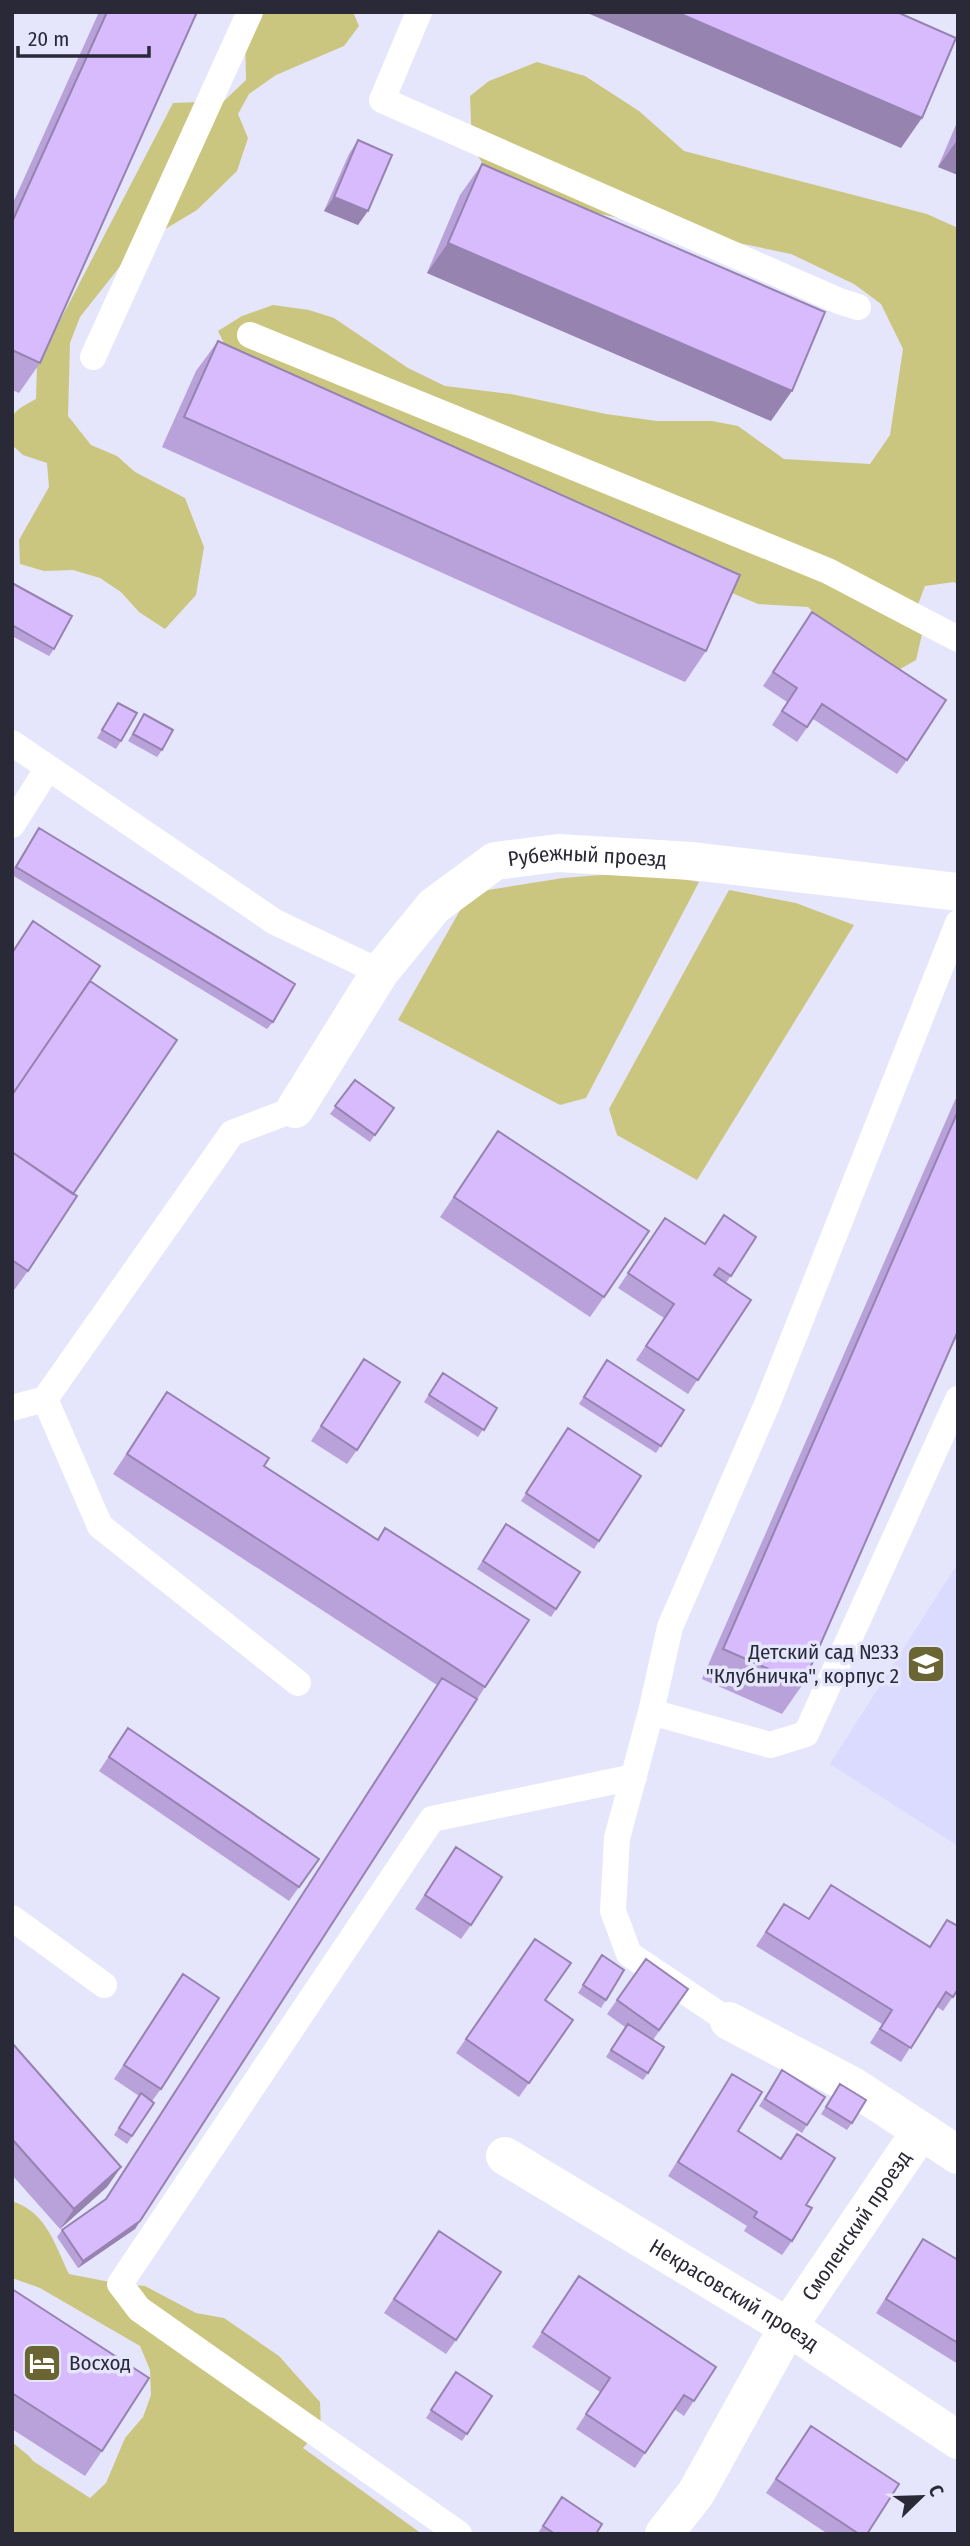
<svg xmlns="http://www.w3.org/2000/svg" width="970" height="2546" font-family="'Fira Sans Condensed',sans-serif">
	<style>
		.built { fill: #dbdbff }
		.green { fill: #cbc67f }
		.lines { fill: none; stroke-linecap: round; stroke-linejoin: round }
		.lane { stroke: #fff; stroke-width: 26 }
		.street { stroke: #fff; stroke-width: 38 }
		.wall { fill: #b9a1d9 }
		.shaded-wall { fill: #9683b0 }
		.building { fill: #d7bbfc; stroke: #9683b0; stroke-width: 2 }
		.labels { text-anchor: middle; stroke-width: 7; stroke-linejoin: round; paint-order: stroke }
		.street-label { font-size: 21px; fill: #292937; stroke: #e5e5fc }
		.poi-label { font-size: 21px; fill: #292937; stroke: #e5e5fc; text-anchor: end }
	</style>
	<rect width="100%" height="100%" fill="#e5e5fc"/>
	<path class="built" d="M958,1563V1846L830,1764Z"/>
	<path class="green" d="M239,12H353L359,26L344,46L276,75L249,94L238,114L248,138L237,171L197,210L152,237L129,255L80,317L70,343L68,416L91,445L117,456L135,472L185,498L204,547L196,595L165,629L139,612L121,592L100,578L73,570L44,571L20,564L19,540L49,487L47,463L23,455L12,445C12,413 8,414 36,399L37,365L173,103L224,101L246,80L245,30Z
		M537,62L585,76L639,111L684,151L927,214L958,228V585L954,582L925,586L917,607L923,630L916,660L895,672L869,663L808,607L758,604L260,393L241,378L218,331L242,316L273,305L309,310L334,318L408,368L445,386L511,394L606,414L657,421H712L738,426L784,459L870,464L890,435L903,349L881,304L854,284L791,254L543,202L489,173L472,147L470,96L489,81Z
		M638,872L699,882L586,1098L560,1105L398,1020L463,905L488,890L563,878Z
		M729,890L796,903L854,925L697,1180L617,1135L609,1109Z
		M12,2201C47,2213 54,2243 69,2274L120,2284L145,2286L196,2313L224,2318L279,2356L320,2402L321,2429L303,2448L422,2534H12V2442L29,2456L33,2461L90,2498L106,2483L125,2438L143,2417L151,2395L150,2370L140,2346L40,2288L12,2278Z"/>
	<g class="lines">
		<path class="lane" d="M419,12L382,100L839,301L858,307
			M250,335L828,571L958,639
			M93,357L250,12
			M12,743L275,922L380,972
			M12,825L48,768
			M295,1109L232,1133L45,1399L100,1526L298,1683
			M12,1408L45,1399
			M651,1712L770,1745L806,1734L958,1399
			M12,1918L104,1985
			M729,2021L629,1954L613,1911L617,1838L651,1712L670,1627L768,1402L958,923
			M459,2534L139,2309L120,2284L432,1819L634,1777"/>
		<g class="street">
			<path id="s1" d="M295,1109L380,972L434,906L495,861L558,853L692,861L958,892"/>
			<path d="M729,2021L851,2085L958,2155"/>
			<path id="s2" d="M505,2156L788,2327L958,2440"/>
			<path id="s3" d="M664,2534L696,2493L788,2327L920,2132"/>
		</g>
	</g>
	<path class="wall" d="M99,12H197L40,363L19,393L12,390V205Z
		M958,120V175L938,167Z
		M358,140V225L324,211L349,154Z
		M482,164L771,421L427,273L460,195Z
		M218,341L706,651L685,682L162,447L196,371Z
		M12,583L54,649L49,656L12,636Z
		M803,626L907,760L897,774L813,719L797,742L772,725L787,702L763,686Z
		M118,703L121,741L116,749L97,738Z
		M144,714L162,750L157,757L128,741Z
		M39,828L273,1022L267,1029L12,875V871Z
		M33,921L90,981L73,1194L28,1271L12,1293V952Z
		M355,1080L394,1108L370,1142L330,1114Z
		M958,1096V1331L803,1684L782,1714L702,1679L955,1100Z
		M498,1131L604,1297L590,1317L440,1217Z
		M665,1218L705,1244L756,1237L726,1283L751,1300L688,1394L636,1360L664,1318L618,1288Z
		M364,1359L357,1450L347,1464L311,1441Z
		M607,1360L684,1410L656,1453L579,1404Z
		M443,1373L497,1408L478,1437L424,1402Z
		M167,1392L264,1466L377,1539L385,1528L485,1687L135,2229L78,2268L57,2237L62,2230L105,2200L437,1685L113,1474Z
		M568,1428L641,1476L594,1549L521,1501Z
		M506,1524L580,1572L551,1617L477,1569Z
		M128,1728L319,1859L289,1901L99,1771Z
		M456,1847L471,1925L461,1939L415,1909Z
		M831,1885L930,1946L947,1920L958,1989L943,2011L936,2006L901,2062L870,2043L882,2024L756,1946L784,1904L808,1919Z
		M535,1939L545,2000L573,2020L519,2097L456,2053Z
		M646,1959L688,1989L653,2040L648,2073L643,2080L606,2057L625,2027L607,2014Z
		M597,1963L606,2000L601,2008L578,1993Z
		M183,1974L161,2089L152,2101L154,2103L127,2144L114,2135L139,2096L114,2079Z
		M12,2043L121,2167L107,2187L60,2229L12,2175Z
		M782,2070L807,2125L802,2133L759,2106Z
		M732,2074L738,2131L780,2158L797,2134L806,2205L792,2241L782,2255L744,2231L747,2226L668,2176Z
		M840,2084L852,2123L847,2130L821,2114Z
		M923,2239L958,2260V2364L876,2313Z
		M429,2245L456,2340L446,2354L384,2313Z
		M12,2289L102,2451L85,2476L12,2429Z
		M569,2291L716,2367L684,2416L674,2409L635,2468L576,2429L600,2392L532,2347Z
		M456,2372L492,2396L462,2441L426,2418Z
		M811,2426L867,2534H828L766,2493Z
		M562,2497L596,2534L538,2533Z"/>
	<path class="shaded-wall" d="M585,12H676L922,118L901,148Z
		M958,139V175L938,167Z
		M334,197L368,211L358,225L324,211Z
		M448,243L792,391L771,421L427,273Z
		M121,2167L107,2187L60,2229L74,2209Z
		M140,2221L135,2229L78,2268L83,2261Z"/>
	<path class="building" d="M107,12H197L40,363L12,350V222Z
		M676,12H897L956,38L922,118Z
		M358,140L392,155L368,211L334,197Z
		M482,164L825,312L792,391L448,243Z
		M218,341L740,575L706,651L184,417Z
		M12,583L72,616L54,649L12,625Z
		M812,612L946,700L907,760L822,704L807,727L782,711L797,688L773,672Z
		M118,703L137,713L121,741L102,730Z
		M144,714L173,730L162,750L133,734Z
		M39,828L295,984L273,1022L16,867Z
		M33,921L100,966L12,1095V953Z
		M90,981L177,1040L73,1194L12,1152V1095Z
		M355,1080L394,1108L375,1135L335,1106Z
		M958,1111V1331L803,1684L723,1649Z
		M498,1131L649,1231L604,1297L454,1197Z
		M12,1152L77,1196L28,1271L12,1260Z
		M724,1215L756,1237L731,1276L719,1268L714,1275L751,1300L698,1380L646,1346L674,1304L628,1273L665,1218L705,1244Z
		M364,1359L400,1382L357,1450L321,1426Z
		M607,1360L684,1410L661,1446L584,1397Z
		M443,1373L497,1408L484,1430L429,1395Z
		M167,1392L269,1458L264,1466L378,1540L385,1528L529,1620L485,1687L127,1454Z
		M568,1428L641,1476L599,1541L526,1493Z
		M506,1524L580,1572L556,1609L483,1561Z
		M442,1678L477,1699L140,2221L83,2261L62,2230L106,2199Z
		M128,1728L319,1859L299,1887L109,1757Z
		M456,1847L502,1877L471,1925L425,1895Z
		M831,1885L930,1947L947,1920L958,1926V1989L953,1997L946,1992L911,2048L880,2029L892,2010L766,1932L784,1904L809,1919Z
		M535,1939L571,1963L545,2000L573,2020L529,2083L466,2039Z
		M602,1955L624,1970L606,2000L583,1985Z
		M646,1959L688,1989L659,2030L617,2000Z
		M183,1974L219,1998L161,2089L124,2065Z
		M628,2024L664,2047L648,2073L611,2050Z
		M12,2043L121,2167L74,2209L12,2139Z
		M782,2070L825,2097L807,2125L765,2099Z
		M732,2074L762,2092L738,2131L781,2159L797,2134L835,2158L806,2205L812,2208L792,2241L754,2217L757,2212L678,2162Z
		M840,2084L866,2100L852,2123L826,2107Z
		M141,2093L154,2103L132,2136L119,2128Z
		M439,2231L501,2272L456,2340L394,2299Z
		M923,2239L958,2260V2343L886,2299Z
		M579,2276L716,2367L694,2401L684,2395L645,2453L586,2414L610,2378L542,2332Z
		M12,2289L149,2378L102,2451L12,2393Z
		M456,2372L492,2396L467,2434L431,2410Z
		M811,2426L899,2484L867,2534H859L776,2479Z
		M562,2497L602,2524L596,2534H555L543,2526Z"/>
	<defs>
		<g id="school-square" transform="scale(2.0125)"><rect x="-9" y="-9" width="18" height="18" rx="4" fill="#6a6532" stroke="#e5e5fc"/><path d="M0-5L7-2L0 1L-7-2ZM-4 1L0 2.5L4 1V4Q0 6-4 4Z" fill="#fff"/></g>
		<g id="hotel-square" transform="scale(2.0125)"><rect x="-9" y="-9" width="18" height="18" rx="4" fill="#6a6532" stroke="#e5e5fc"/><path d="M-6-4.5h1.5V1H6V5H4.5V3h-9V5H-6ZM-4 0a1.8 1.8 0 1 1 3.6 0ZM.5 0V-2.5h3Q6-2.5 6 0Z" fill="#fff"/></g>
	</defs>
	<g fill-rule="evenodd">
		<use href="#school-square" x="926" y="1664"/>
		<use href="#hotel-square" x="42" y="2363"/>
	</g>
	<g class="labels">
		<g class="street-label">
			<text dy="7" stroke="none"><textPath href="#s1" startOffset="415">Рубежный проезд</textPath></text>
			<text dy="7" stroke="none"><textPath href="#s3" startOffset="364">Смоленский проезд</textPath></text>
			<text dy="7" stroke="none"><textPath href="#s2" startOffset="268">Некрасовский проезд</textPath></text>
		</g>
		<g class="poi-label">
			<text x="899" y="1659">Детский сад №33<tspan x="899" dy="24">"Клубничка", корпус 2</tspan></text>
			<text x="69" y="2370" text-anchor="start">Восход</text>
		</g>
	</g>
	<rect width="970" height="2546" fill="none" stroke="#292937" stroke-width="28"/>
	<g transform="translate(921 2497) rotate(67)" stroke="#e5e5fc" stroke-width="5" paint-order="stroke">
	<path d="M0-5L12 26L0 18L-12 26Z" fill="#292937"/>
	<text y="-10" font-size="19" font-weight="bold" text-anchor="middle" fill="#292937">С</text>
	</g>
	<path d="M18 46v10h131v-10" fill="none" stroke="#292937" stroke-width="3.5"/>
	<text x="28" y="46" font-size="21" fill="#292937" stroke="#e5e5fc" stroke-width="5" paint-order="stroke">20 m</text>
</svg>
